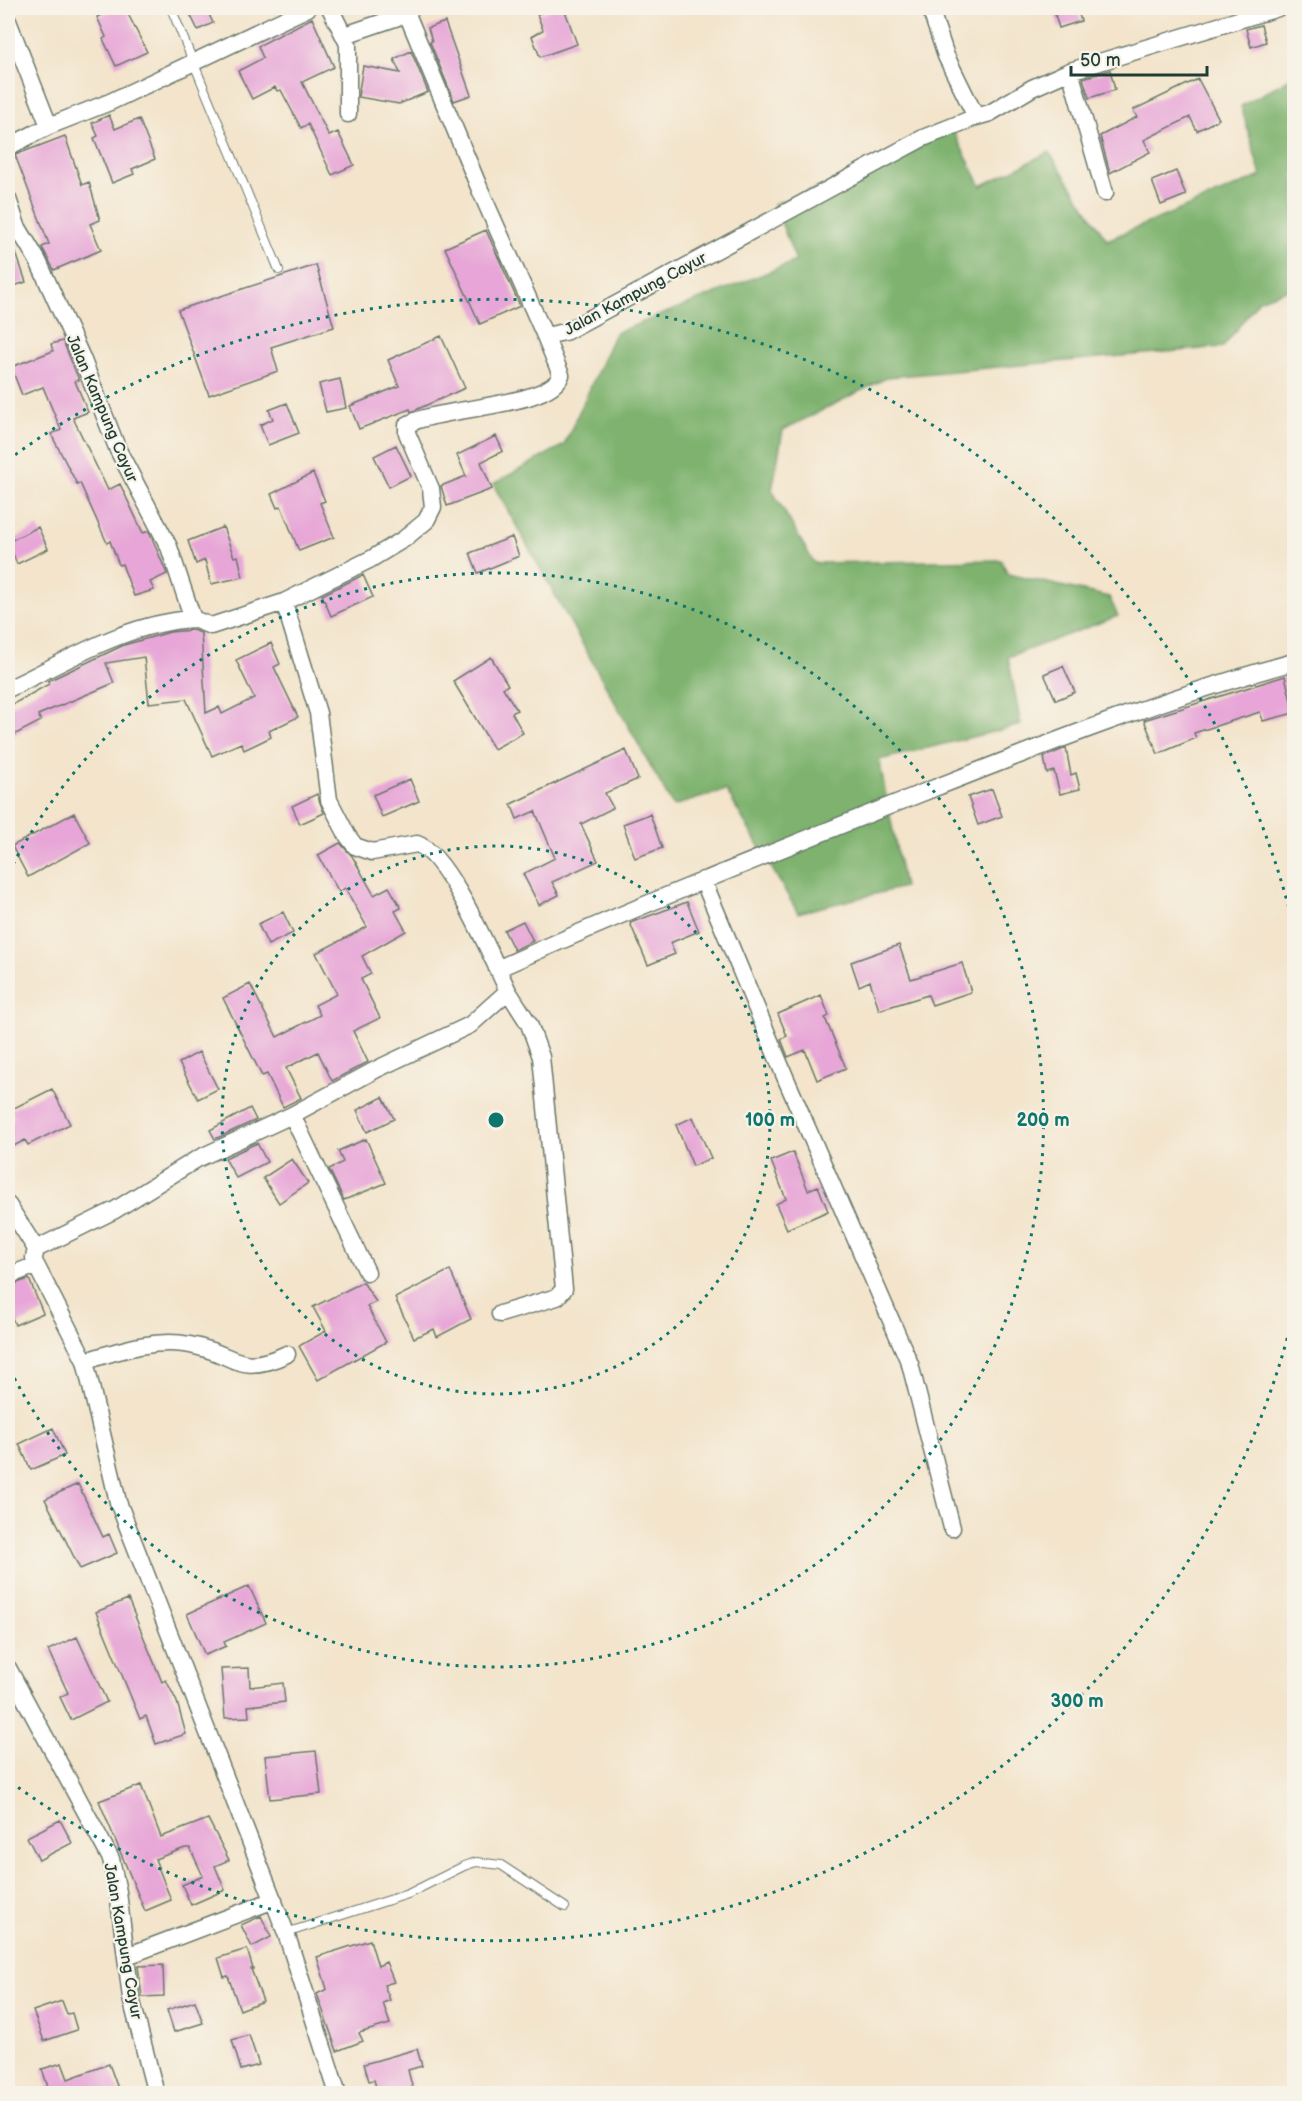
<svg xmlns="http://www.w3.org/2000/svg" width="1302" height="2101" font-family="'Balsamiq Sans',sans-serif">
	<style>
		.forest { fill: #7eb26e; stroke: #4e7851; stroke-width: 1.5 }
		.building { fill: #e7a6d7 }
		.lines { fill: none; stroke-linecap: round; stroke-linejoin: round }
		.lane-casing { stroke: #697769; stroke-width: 10 }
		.street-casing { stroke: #697769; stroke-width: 19 }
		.lane { stroke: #fff; stroke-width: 8 }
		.street { stroke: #fff; stroke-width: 16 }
		.ring { fill: none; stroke: #0f766e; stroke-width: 3; stroke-dasharray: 3 6 }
		.labels { text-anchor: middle; stroke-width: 4.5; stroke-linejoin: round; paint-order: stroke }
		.street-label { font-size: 16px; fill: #1f3d34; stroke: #f7f3e8 }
		.centre { fill: #0f766e; stroke: #f7f3e8; stroke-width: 3 }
		.ring-label { font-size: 18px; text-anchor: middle; font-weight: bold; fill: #0f766e; stroke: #f7f3e8; stroke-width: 4.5; stroke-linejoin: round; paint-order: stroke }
	</style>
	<rect width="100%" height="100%" fill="#f7f3e8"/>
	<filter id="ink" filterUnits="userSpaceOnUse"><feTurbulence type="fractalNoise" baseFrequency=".0167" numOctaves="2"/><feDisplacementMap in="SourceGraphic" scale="12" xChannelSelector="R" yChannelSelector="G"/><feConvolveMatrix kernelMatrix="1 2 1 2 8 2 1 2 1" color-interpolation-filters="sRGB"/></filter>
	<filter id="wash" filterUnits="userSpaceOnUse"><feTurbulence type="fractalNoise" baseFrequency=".008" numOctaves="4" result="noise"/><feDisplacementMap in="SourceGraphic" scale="24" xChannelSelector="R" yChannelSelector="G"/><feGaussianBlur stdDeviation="1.35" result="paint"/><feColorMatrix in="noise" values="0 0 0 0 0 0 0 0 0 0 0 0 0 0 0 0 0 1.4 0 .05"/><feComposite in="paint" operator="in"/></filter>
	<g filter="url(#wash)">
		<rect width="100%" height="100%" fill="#f3e4cb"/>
		<path class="forest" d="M1294,76V287L1259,300L1223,347L888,377L783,430L772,490L814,563L1001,560L1008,574L1109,597L1118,616L1008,657L1021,725L879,760L904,887L798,913L726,790L673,806L493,484L564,445L615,333L796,261L774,204L903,157L952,129L981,186L1049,152L1107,240L1261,176L1241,106Z"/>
		<g id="blocks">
			<path class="building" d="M118,8H125L147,52L116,66L103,39L106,37L97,17Z
				M187,8H206L213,23L198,30Z
				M556,8H564L577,44L540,57L532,36L543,30L537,14Z
				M1053,8H1077L1081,21L1059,28Z
				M312,18L334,67L302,82L329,136L338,132L354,165L332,175L308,124L301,128L281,90L277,91L275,87L252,99L238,71L263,58L258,46Z
				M445,22L471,95L454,101L430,42L432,41L428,28Z
				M1261,25L1266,42L1251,47L1246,29Z
				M411,51L428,92L399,104L358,97L363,66L400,73L394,59Z
				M1110,70L1115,90L1089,98L1083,78Z
				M1198,79L1219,119L1197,131L1190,117L1144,140L1150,152L1110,173L1100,136L1137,117L1133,110Z
				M109,115L115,129L139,119L155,159L132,169L134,174L112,183L94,138L98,136L92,123Z
				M65,136L82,185L89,182L100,220L90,224L101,250L54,270L42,247L49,244L15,155Z
				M1176,171L1186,195L1161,205L1152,181Z
				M486,230L520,306L480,324L445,248Z
				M8,235H10L26,282L8,288Z
				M316,265L334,327L271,347L278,371L209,395L178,310Z
				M441,336L465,388L411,412L410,409L359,429L350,406L399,386L388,360Z
				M63,341L79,380L75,381L88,412L73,418L108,490L120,484L143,533L149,531L152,538L167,574L150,582L154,590L134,596L122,564L119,565L110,541L107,543L80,483L77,484L51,434L61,430L43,387L22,395L11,367L53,351L51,344Z
				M340,379L346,408L326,412L319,384Z
				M287,403L299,433L268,445L260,425L273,419L269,410Z
				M496,436L503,451L481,462L492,489L447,506L441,486L466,476L457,455Z
				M396,445L411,476L389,487L374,456Z
				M313,473L325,501L320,503L334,537L299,551L281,506L277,508L271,494Z
				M38,527L48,549L17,564L8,542Z
				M223,527L234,557L238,556L243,577L211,584L205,560L196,564L188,541Z
				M512,537L519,556L478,573L470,553Z
				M363,575L373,597L331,616L322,595Z
				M192,630L201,633L206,713L219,707L222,714L254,698L236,660L271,643L280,664L274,667L298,717L269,731L271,737L244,750L241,743L212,756L186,699L149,703L144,657L106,663L114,683L38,715L41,721L8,738V707L49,684L48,681L124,645L170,632Z
				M491,657L508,685L503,688L517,710L512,713L523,733L494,749L453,681Z
				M1063,666L1075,692L1056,700L1044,674Z
				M1285,676L1294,713L1263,721L1260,712L1194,733L1196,738L1158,754L1144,720Z
				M1066,748L1071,775L1076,773L1080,789L1060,794L1054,771L1047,773L1044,757Z
				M626,750L638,779L605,793L613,808L581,824L598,861L552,882L559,895L539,905L523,874L555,858L535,811L517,819L511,804Z
				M410,779L419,801L382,817L373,795Z
				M992,789L1002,816L978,825L968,797Z
				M317,794L324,813L300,824L292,806Z
				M74,813L90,843L28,877L12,846Z
				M650,814L662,848L635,858L623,824Z
				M340,843L352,856L374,895L389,887L401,908L395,911L406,931L362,956L371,974L361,979L380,1018L353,1031L368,1062L332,1081L318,1052L286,1068L301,1098L283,1107L267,1074L262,1076L223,998L250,984L277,1037L320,1015L315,1005L337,994L316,953L367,927L345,888L339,892L318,855Z
				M687,902L699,931L670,943L675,954L648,965L630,923Z
				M283,912L293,933L268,945L258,924Z
				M523,921L533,941L514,950L504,930Z
				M899,945L911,979L962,963L971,992L932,1005L928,995L879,1010L870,981L859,986L851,962Z
				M821,995L829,1016L825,1018L846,1068L817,1080L805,1050L788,1057L781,1039L787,1036L778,1014Z
				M199,1052L218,1089L198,1099L179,1063Z
				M52,1089L70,1124L28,1145L25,1140L8,1149V1121L14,1118L10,1110Z
				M383,1097L394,1119L367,1132L357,1110Z
				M250,1108L256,1120L215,1139L210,1130Z
				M693,1117L711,1158L693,1166L676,1125Z
				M366,1139L386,1183L344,1200L329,1169L343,1162L338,1151Z
				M257,1143L267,1162L236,1178L225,1158Z
				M793,1152L808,1190L818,1186L828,1211L787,1229L776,1204L786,1199L771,1161Z
				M292,1159L308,1183L279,1203L263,1178Z
				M450,1270L471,1319L437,1337L434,1329L414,1338L395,1298Z
				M29,1279L43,1313L15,1325L8,1308V1286Z
				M363,1282L376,1302L367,1306L386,1342L318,1380L299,1346L326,1331L313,1307Z
				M53,1428L65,1455L31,1470L19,1444Z
				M78,1484L103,1537L109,1534L117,1553L80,1569L45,1499Z
				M249,1586L266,1623L224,1642L226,1646L205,1655L187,1614Z
				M128,1599L162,1682L166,1680L177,1702L186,1734L156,1744L146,1716L140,1719L96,1612Z
				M77,1637L107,1702L71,1720L60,1697L68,1693L48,1650Z
				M249,1668L250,1687L283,1683L285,1702L248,1706L249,1717L225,1718L221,1669Z
				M316,1751L321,1794L270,1799L265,1756Z
				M141,1785L161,1837L208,1819L229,1860L215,1866L225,1890L191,1905L182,1885L203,1876L190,1848H185L155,1859L171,1900L145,1911L99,1801Z
				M60,1820L72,1843L39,1860L27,1837Z
				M261,1916L271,1937L252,1947L241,1925Z
				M370,1940L378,1966L386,1962L394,1982L384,1985L390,2000L383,2003L390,2024L359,2033L363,2041L337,2051L317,1994L327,1989L317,1957Z
				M247,1949L253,1969H251L263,2001L240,2010L228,1976L224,1977L218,1958Z
				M163,1965L164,1996L142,1997L138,1966Z
				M62,2001L67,2014L72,2013L77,2030L44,2041L33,2011Z
				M195,2001L203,2023L174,2032L167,2010Z
				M249,2035L259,2065L241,2070L232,2040Z
				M417,2049L422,2066L408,2070L414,2094H378L374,2080L369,2081L364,2064Z
				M62,2063L68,2079L109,2064L120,2094H35L48,2087L42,2069Z"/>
		</g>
	</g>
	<g filter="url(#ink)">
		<use href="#blocks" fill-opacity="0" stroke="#697769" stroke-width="1.5"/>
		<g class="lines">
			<g class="lane-casing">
				<path id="lane" d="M171,8L279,270
					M407,14L421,8
					M286,1933L408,1894L464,1866L476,1862L501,1865L565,1907"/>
			</g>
			<g class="street-casing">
				<path id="street" d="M330,8L348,44V114
					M930,8L946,56L976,117L990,113L1032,88L1070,71L1105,193
					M8,21L49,126
					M345,35L407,14L481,192L545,336
					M1070,71L1278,8
					M8,147L49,126L110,102L308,8
					M8,199L17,226L38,261L82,358L118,450L169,547L193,619C126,623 67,661 8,689
					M193,619L211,626L284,602L371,559L404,539L426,521L433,507L431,489L407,433V425C435,407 550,408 561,375L545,336L565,332L923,138L976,117
					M703,880L786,1079L910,1364L952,1528
					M497,969C628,910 761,857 894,804C1026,752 1157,699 1294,662
					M292,1115L367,1272
					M8,1205L36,1249L34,1258
					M36,1249L115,1210L197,1159L292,1115L377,1069L470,1025L508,991C493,960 448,853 417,844L372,852L355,846L347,835L329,800L318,713L284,602
					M8,1276L36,1265L85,1361C119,1351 154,1338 190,1345C236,1353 237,1377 287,1354
					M500,1314L557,1297L564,1289L541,1057L529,1024L508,991
					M85,1361L118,1502L286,1933L338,2094
					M8,1668L111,1859L118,1892L131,1998L156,2094
					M127,1956L274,1900"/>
			</g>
			<use href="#lane" class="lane"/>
			<use href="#street" class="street"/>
		</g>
	</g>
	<g class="ring">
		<circle cx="496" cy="1120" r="274"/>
		<path d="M9 872A547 547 0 1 1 9 1368"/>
		<path d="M1294 1312A821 821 0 0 1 8 1780M8 460A821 821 0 0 1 1294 928"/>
	</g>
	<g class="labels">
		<g class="street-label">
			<text transform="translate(635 293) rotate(-28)" y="6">Jalan Kampung Cayur</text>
			<text transform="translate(103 408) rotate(67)" y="6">Jalan Kampung Cayur</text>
			<text transform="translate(124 1941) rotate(80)" y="6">Jalan Kampung Cayur</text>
		</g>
	</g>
	<circle cx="496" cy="1120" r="9" class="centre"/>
	<g class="ring-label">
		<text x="770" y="1126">100 m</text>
		<text x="1043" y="1126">200 m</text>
		<text x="1077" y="1707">300 m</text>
	</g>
	<rect width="1302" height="2101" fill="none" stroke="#f7f3e8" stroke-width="30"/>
	<path d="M1071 66v9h136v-9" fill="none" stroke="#1f3d34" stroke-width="3"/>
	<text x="1080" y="66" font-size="18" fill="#1f3d34" stroke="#f7f3e8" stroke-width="4.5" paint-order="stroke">50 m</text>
</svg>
